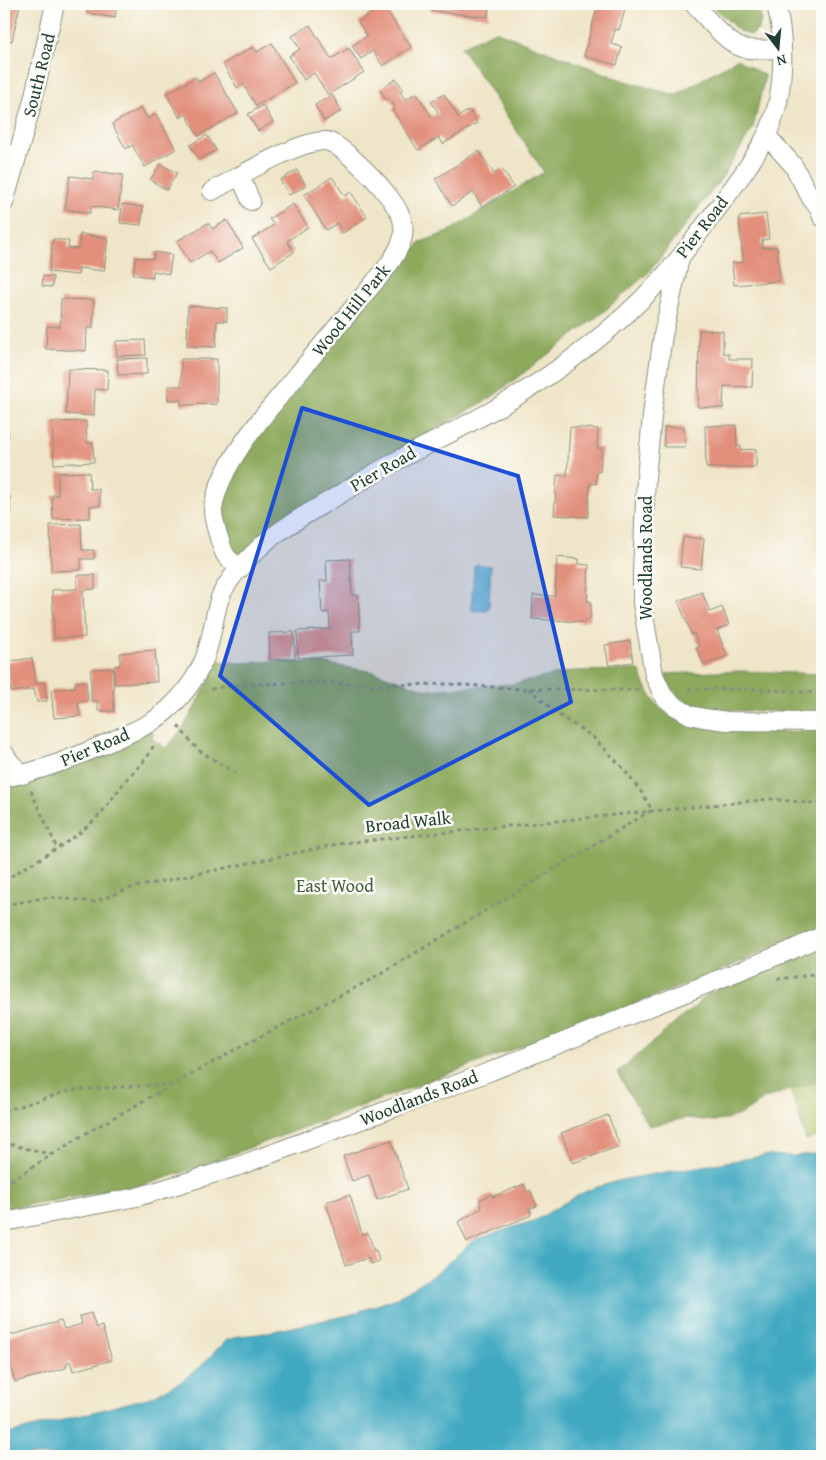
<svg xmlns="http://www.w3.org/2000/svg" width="826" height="1460" font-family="'Gentium Book Plus',serif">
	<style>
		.green { fill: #b0c367; stroke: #68804e }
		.forest { fill: #8ca95c; stroke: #567348 }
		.water { fill: #41a9c1; stroke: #30737a }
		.building { fill: #e28f7c }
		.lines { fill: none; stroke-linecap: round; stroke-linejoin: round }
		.minor-casing { stroke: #87917e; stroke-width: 20 }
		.path { stroke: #87917e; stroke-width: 3; stroke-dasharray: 4 4; stroke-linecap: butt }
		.minor { stroke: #fff; stroke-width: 18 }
		.marked { fill: #1d4ed8; fill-opacity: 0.2; stroke: #1d4ed8; stroke-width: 4; stroke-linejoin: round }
		.labels { text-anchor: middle; stroke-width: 5; stroke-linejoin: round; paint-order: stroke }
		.street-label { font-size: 18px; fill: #1f3d34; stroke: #fdfcf7 }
		.park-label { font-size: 18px; fill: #435e41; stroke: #fdfcf7 }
	</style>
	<rect width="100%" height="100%" fill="#fdfcf7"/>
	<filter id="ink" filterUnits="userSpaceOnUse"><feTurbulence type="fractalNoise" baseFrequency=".02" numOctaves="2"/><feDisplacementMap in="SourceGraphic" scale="10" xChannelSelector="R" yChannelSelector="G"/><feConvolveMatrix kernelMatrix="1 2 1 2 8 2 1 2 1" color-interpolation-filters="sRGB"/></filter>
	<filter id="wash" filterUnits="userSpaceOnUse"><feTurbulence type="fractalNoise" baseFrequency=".0096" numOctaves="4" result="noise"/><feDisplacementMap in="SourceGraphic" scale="20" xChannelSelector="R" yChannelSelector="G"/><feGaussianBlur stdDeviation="1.12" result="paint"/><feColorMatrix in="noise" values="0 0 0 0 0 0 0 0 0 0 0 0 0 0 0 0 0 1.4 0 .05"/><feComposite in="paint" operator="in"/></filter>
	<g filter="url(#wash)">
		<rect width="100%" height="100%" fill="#efe5c8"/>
		<path class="green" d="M822,945V1135L806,1140L797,1108L751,990Z"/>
		<path class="forest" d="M711,4H759C761,16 764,30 750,35L739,31Z
			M495,31L622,80L675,95L737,59L765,76L753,128L723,176L650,271L602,313L492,397L385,458L239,556L227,547L219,514L237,464L282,408L329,351L386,279L421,242L448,232L544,172L461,47Z
			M218,661L239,663L283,661L327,664L374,672L427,690L513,684L573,671L639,670C645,684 650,699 662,710C694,739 779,731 822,731V926L711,975L547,1037L187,1171L144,1185L4,1209V785C56,778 102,752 149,730L153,732L152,739L166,748C190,724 203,691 218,661Z
			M740,671L822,674V712L709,710L687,702L678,696L666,680V674Z
			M822,945V1080L765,1098L748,1110L737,1116L722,1120L714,1121L687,1118L649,1126L617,1073L694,1007L706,995Z"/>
		<path class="water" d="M477,564L491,566L489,608L486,611H473L471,608L474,566Z
			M822,1153V1456H4V1435L151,1397L181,1382L200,1367L225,1341L238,1336L259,1334L349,1315L394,1299L435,1274L468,1245L477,1239L536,1220L576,1196L591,1189L621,1180L648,1175L769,1155L792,1156Z"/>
		<g id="blocks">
			<path class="building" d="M4,4H20L12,41L4,39Z
				M89,4H117L115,18L87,13Z
				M407,4H489L488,17L431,11V7L407,5Z
				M598,4L625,10L619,30L615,29L611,44L622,47L617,65L584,56Z
				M383,5L411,47L383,66L373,51L361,59L352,46L367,36L358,22Z
				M310,25L331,59L349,48L364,72L328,95L314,73L304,80L289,56L300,49L292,36Z
				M272,43L295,83L256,106L243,84L237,88L223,64L253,47L257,52Z
				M4,55L8,56L5,72H4Z
				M214,73L238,113L198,136L186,114L180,118L166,94L196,77L199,82Z
				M396,79L403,89L400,91L405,100L416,93L432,117L439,113L431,102L444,94L458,117L469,110L477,123L443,144L439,137L418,150L392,109L395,107L389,98L386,100L380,89Z
				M332,95L342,111L324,121L315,105Z
				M263,105L273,122L258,131L248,114Z
				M141,108L148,119L156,114L176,149L145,167L132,145L126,149L112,124Z
				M207,135L216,150L199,160L190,145Z
				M479,151L494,174L502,169L514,187L482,207L473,192L452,206L435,179Z
				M160,164L177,173L167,190L150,180Z
				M297,170L306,186L289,195L280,180Z
				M94,171L123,175L118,210L91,206L90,213L65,209L70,176L93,179Z
				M332,177L345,196L351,192L367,217L343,233L337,223L326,230L304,195Z
				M122,204L143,207L141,225L120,223Z
				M293,204L308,227L287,241L294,252L271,267L252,239L274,225L269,219Z
				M766,214L769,239L762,240L763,248L777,247L780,281L734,285L732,263L743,262L739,217Z
				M227,220L243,248L218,263L210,251L190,263L177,241L208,223L212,229Z
				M80,234L108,238L104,271L79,268L78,275L49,272L53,239L69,241L68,248L78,249Z
				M154,252L172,255L169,274L153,271V278L133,274L136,257L154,259Z
				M43,276L53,277L52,287L42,286Z
				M61,299L94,300L93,328H87L86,351L46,349L47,326L60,327Z
				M188,306L227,308V321H217L216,347L187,346Z
				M699,330L723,331V353L729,354V359H753L752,387L724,386L723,408L698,407Z
				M145,340L146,355L117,356L116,341Z
				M147,358V374L118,375L117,359Z
				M181,359H217V404L181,405V400H168V386H181Z
				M68,369L108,370L107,390L95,389L94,416L66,414Z
				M4,421H6L9,437H4Z
				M86,421L87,443H93L94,462L54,464L52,422Z
				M736,425L737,446H741V450L756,449V467L706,468L705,426Z
				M570,427L598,429L597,448H602L600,472L597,471L596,484L590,483L588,517L554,515L557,475L567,476Z
				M664,427H684L685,447H664Z
				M89,472L90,489H99L100,506H90V518L53,519L52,495H58V473Z
				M4,496H10V514H4Z
				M81,524L82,550H94V559H81V570L51,571L50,525Z
				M683,537L704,539L701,569L680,567Z
				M557,557L579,559V564L589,565L587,601H591L590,620H585V622L532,619L533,595L555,596Z
				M350,559L352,595H358L360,631H352L353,655L298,658L297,631L330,629L329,612L322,613L320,581H327L326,560Z
				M77,575H95V589L83,590L85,637L54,638L52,590L77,589Z
				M702,592L710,612L722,607L729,625L717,630L727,656L704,665L696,647L699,646L694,634L692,635L678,601Z
				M294,632L295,659L270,660L269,633Z
				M630,641L633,662L609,666L605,645Z
				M155,650L157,682L115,684L114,666L120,665V653Z
				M32,658L36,683L44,682L47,701L37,702L34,689L11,692L6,662Z
				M113,668L114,711H98V701H91V669Z
				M86,681L88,701L78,702L80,716L54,718L51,690L75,687V682Z
				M608,1115L620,1146L573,1163L561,1133Z
				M391,1140L408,1189L377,1200L369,1175L352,1181L343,1156Z
				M524,1184L527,1192L530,1190L537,1206L529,1209L531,1215L467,1242L458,1222L482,1208L479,1200L492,1194L493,1197Z
				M350,1195L362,1234L368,1233L374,1251L376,1250L379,1261L370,1264L368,1258L346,1265L326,1202Z
				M91,1313L96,1328L102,1326L112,1360L73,1371L70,1361L67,1363L66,1368L15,1382L8,1359L4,1360V1350L6,1349L4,1337L61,1321L64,1329L82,1324L80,1316Z"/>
		</g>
	</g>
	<g filter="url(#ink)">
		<use href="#blocks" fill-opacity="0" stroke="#87917e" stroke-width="1"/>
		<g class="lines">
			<g class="minor-casing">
				<path id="minor" d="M694,4C704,15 728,45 743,48C755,51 769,49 781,49
					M767,136L793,165L812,200L819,208L822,217
					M240,176L251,201
					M212,191C236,178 301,139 326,141C340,143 376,180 385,192C398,208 409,223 401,243C392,265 373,283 359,301C337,327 315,353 294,379C265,414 219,464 213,509C212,517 222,550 226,556C230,561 237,565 241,568
					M4,203L32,104L55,4
					M680,258L663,335L653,407L646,477L642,572V603L654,675L664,697L675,706L690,715L704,718L727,721L822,722
					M4,753L10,762L23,775
					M4,778C43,771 78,756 114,740C128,733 144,728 156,719C176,705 194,683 204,660C211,642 213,623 218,604C223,582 251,555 268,540C288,524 310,512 332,499C354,486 375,472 398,460C436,440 475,422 512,399C563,368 613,330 654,287C676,264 695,239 713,214C731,191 753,162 766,136C785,100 786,43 776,4
					M4,1222L137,1197L236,1167L489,1072L789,951L822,936"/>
			</g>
			<path class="path" d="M211,689L234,685L314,682L378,685L449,684L523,689L639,690
				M688,689H754L822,693
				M178,726L198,750L237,774
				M31,791L57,848
				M4,881C32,862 64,847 90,824C105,811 114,795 126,780C136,769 149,758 154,744
				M4,905L50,897L94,902L131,888L343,843L770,799L822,804
				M777,979L822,974
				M4,1111L71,1090L172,1084
				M4,1140L6,1143L39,1152L53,1154
				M4,1185L88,1132L240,1047L374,978L652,810L642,793L622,767L594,738L559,715L529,689"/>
			<use href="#minor" class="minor"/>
		</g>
	</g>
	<path class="marked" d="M302,408L518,476L571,702L369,805L220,676Z"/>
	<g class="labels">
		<g class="street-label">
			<text transform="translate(39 75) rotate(-76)" y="6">South Road</text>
			<text transform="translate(702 227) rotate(-52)" y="6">Pier Road</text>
			<text transform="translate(351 310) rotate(-51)" y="6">Wood Hill Park</text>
			<text transform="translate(383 469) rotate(-30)" y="6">Pier Road</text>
			<text transform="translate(646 558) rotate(-90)" y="6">Woodlands Road</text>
			<text transform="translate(95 747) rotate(-23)" y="6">Pier Road</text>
			<text transform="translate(408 822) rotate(-6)" y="6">Broad Walk</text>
			<text transform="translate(419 1098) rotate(-21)" y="6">Woodlands Road</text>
		</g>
		<g class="park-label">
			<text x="335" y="892">East Wood</text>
		</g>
	</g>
	<rect width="826" height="1460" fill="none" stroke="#fdfcf7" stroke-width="20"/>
	<g transform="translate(778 48) rotate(164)" stroke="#fdfcf7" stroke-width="4" paint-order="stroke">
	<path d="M0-4L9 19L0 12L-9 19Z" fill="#1f3d34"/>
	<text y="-8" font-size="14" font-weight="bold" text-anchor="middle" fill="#1f3d34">N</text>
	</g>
</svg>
